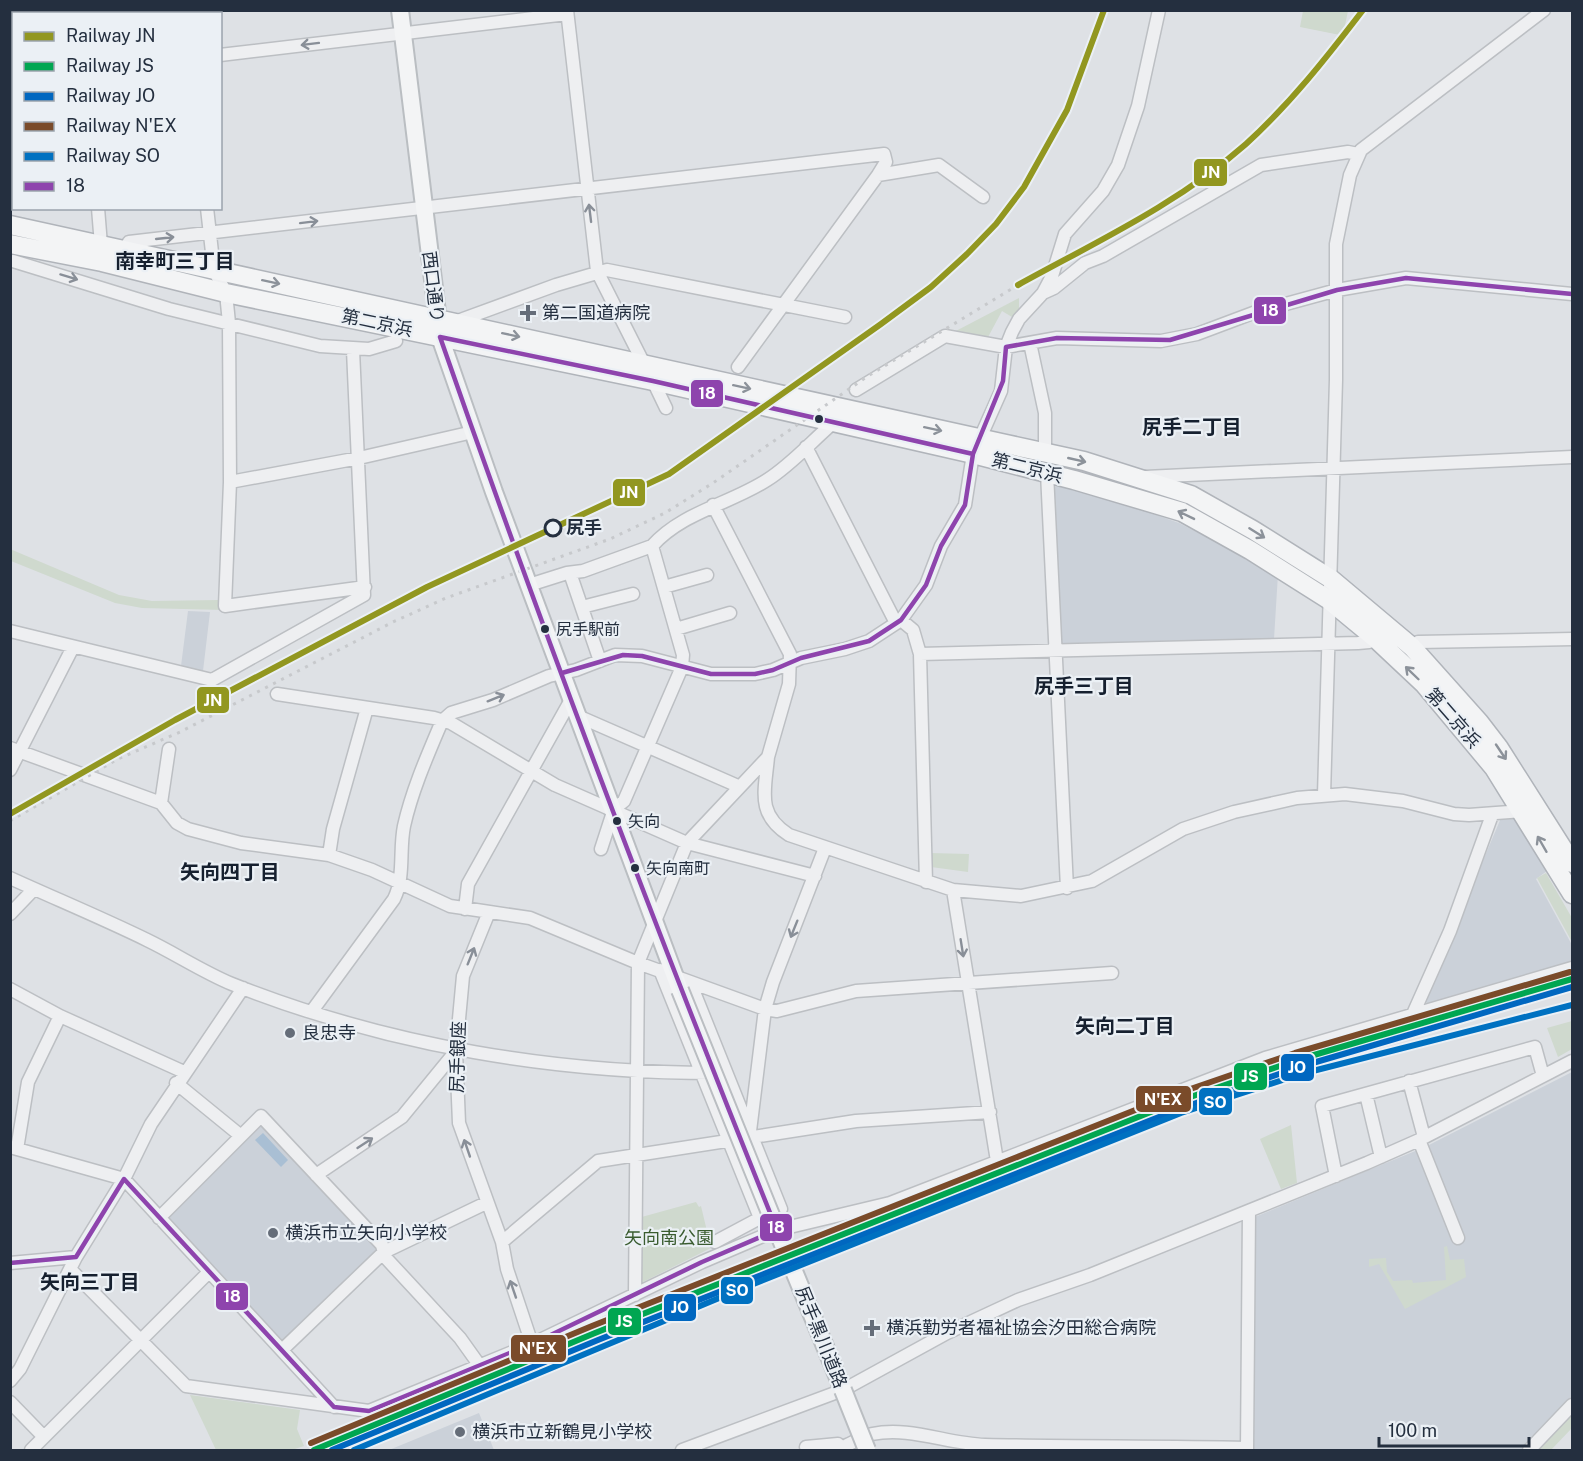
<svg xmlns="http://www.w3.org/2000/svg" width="1583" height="1461" font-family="'Public Sans','Noto Sans JP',sans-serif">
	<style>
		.built { fill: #cbd1d9 }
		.green { fill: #cfd9ce }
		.water { fill: #a9bfd4 }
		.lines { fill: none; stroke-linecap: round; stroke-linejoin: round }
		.minor-casing { stroke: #bcbfc3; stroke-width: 15 }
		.major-casing { stroke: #babec2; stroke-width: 20 }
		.highway-casing { stroke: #b0b4ba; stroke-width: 21 }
		.minor { stroke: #eeeff1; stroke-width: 12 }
		.major { stroke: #f3f4f5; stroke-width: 16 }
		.highway { stroke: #f3f4f5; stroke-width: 18 }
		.rail { stroke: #c7c9cc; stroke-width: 3; stroke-dasharray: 3 6; stroke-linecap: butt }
		.major-bridge-casing { stroke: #babec2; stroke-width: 20; stroke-linecap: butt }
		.major-bridge { stroke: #f3f4f5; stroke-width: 16 }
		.bus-1-casing { stroke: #ebf0f5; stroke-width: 9 }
		.bus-1 { stroke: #8e44ad; stroke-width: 4.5 }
		.rail-1-casing { stroke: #ebf0f5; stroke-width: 10 }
		.rail-2-casing { stroke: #ebf0f5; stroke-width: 10 }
		.rail-3-casing { stroke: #ebf0f5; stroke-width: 10 }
		.rail-4-casing { stroke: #ebf0f5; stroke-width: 10 }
		.rail-5-casing { stroke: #ebf0f5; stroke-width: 10 }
		.rail-1 { stroke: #929720; stroke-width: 6 }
		.rail-2 { stroke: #00a651; stroke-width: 6 }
		.rail-3 { stroke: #0067c0; stroke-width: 6 }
		.rail-4 { stroke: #7a4b2a; stroke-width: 6 }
		.rail-5 { stroke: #0071c1; stroke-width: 6 }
		.oneway { stroke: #898f98 }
		.oneway2 { stroke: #8c929a }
		.poi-dot { fill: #656d79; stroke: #ebf0f5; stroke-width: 2 }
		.bus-dot { fill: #242f3f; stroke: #ebf0f5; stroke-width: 2 }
		.stop-dot { fill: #ebf0f5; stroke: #242f3f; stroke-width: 3 }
		.labels { text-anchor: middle; stroke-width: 4.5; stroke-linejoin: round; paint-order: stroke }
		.bus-label { font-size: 16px; fill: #242f3f; stroke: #ebf0f5; text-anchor: start }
		.street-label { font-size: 18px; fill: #242f3f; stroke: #ebf0f5 }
		.poi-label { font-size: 18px; fill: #242f3f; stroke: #ebf0f5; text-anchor: start }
		.stop-label { font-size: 18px; font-weight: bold; fill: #242f3f; stroke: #ebf0f5; text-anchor: start }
		.park-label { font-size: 18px; fill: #3a5c30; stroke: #ebf0f5 }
		.neighbourhood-label { font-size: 20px; font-weight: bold; fill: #16202f; stroke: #ebf0f5 }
		.line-badge { stroke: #ebf0f5; stroke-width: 2 }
		.badge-label { font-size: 16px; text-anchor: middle; font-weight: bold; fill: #fff }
	</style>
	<rect width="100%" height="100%" fill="#dee1e5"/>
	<path class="built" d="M1074,486L1179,523L1278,574L1274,639L1057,644L1049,487Z
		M188,611L210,612L203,671L181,666Z
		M1501,818H1515L1547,871L1536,879L1572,945V962L1428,1004L1424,1000Z
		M1572,1072V1400L1523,1450H1254L1255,1217L1425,1147Z
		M259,1124H265L378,1247V1253L284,1342L169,1219L168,1216Z
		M479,1413L494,1450H389Z"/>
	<path class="green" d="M1303,11H1348L1344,30L1340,35L1300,27Z
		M1019,298V310L1012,317L1002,311L987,339L952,333Z
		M10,549L119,595L152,601L219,600L225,610L142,608L115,603L11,561Z
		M930,853L969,854L968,872L931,867Z
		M1546,873L1572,918V942L1537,878Z
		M1572,1021V1049L1558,1057L1547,1028Z
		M1291,1125L1297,1183L1281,1189L1260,1139Z
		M696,1202L699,1207L701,1206L711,1248L641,1283L638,1218Z
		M1447,1246L1450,1260L1464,1259L1466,1277L1405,1309L1379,1264L1369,1267V1259L1386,1258L1387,1272L1393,1281L1412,1280L1413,1283L1446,1280L1444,1247Z
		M190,1395L300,1410L297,1429L304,1446L292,1450H216Z
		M1572,1414V1428L1551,1450H1537Z"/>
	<path class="water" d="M263,1133L288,1160L281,1167L255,1140Z"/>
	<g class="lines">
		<g class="minor-casing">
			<path id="minor" d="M40,10V14
				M185,10L186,14
				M567,10L597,271L644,364
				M220,55L567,14
				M10,61H14
				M10,100L14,99
				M878,175L939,165L983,197
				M98,208L101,245
				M207,208L214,270L226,293L229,323L230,482L225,606L365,587
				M124,250L129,242L884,154L886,162L878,175L738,367
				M13,261L169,309L320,346L369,349L396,341
				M1043,293L1054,288L1085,263L1103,256L1261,165L1348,152L1358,154
				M455,322L556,285L607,270L845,317
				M1030,343L1045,413V453
				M653,381L666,408
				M856,390L945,336L1006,347L1057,338L1161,341L1197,334L1253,313L1337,290L1406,278L1572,294
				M806,447L896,623
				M1047,473L1067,888
				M1145,477L1572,457
				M230,482L359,458L473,432
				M570,573L600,661
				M529,585L567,573L583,571L652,546
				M664,587L707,575
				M582,607L633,594
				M901,620L913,630L920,654L926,882
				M676,629L730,613
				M10,631L212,680L364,595L353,350
				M1412,647L1418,642L1572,639
				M920,654L1358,643L1369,642L1375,638
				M277,694L434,718L451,723L555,785L687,843L815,876
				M580,717L738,786
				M10,748L161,803L177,823L188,829L241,843L329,855L372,870L450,906L530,918L638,963L765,1009L777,1011L856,991L1112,973
				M768,757C765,791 756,814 789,835L953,890L1021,896L1092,881L1183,829L1234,812L1297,798L1345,794L1403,801L1454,814L1469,815L1523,811
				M10,770L73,647
				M1324,795L1336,380V244L1350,175L1361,150L1544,10
				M161,803L169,749
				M601,849L614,809L624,801L682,667L683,655L652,546C682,512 730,504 767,480C791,465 812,441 833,423
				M329,855L333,829L367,708
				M10,878C56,899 102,918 147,940C176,954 203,972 232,984C388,1046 558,1074 725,1073
				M953,890L997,1161
				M465,909L468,884L572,698
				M489,912L463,976L456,1051L459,1123L502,1242L507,1269L532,1344
				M10,914L34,889
				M660,970L760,1218L715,1242
				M690,982L781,1209
				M10,989L60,1016L184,1072
				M312,1011L394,899C405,877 399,850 404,826C412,790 428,754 442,721L451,713L493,700L549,676L576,670L615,655L642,656L711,674H755L773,670L801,658L845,649L869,641L901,620L926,585L941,546L965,505L973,454L1001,391L1006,347L1012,332L1019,319L1043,293L1052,276L1065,234L1103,191L1118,165L1138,106L1159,10
				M1413,1014L1450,931L1492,815
				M1409,1081L1424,1137
				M176,1083L241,1136
				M1366,1094L1381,1157
				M750,1131L765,1009L773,982L825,848
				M1419,1140L1458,1238
				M10,1147L124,1179L334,1407
				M17,1149L28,1082L60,1016
				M316,1175L402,1117L456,1051
				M1336,1176L1322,1106L1535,1047L1543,1076
				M159,1218L261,1116L382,1245L385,1257L460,1338L480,1366
				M502,1242L598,1161L856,1121L990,1112
				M10,1263L76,1257
				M70,1269L186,1386L369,1411L532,1344L702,1262L777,1230L890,1203L1265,1058L1572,968
				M635,1295L638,963L687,843L768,757L789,684L790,654L713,505
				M282,1350L384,1252L486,1203
				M10,1381L20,1369L76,1257L124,1179L151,1124L243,988
				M10,1402L44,1437
				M806,1447L838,1444L845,1450
				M31,1450L209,1272
				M682,1450L843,1390L947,1333L1018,1300L1090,1275L1367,1163L1419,1140L1572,1061
				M845,1450L847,1445C854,1442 863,1436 872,1434C910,1426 947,1444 985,1445C1072,1447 1160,1446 1247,1448
				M1247,1450L1249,1211
				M1529,1450L1572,1405"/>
		</g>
		<g class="major-casing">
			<path id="major" d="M400,10L440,337L494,492L680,990
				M777,1230L843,1390"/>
		</g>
		<g class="highway-casing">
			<path id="highway" d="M10,225L1006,444L1084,461L1191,495L1253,530L1331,579L1412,647L1479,722L1499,748L1572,863
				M10,244L102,262L226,293L653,381L973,454L1074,480L1182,512L1250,550L1329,600L1375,638L1424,684L1494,768L1572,894"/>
		</g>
		<use href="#minor" class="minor"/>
		<use href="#major" class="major"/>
		<use href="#highway" class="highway"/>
		<path class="rail" d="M10,821L118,759L180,732L393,622L446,598L610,539L665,513L713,483L868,376L1018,285"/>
		<g class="major-bridge-casing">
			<path id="major-bridge" d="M680,990L777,1230
				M843,1390L867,1450"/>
		</g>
		<use href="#major-bridge" class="major-bridge"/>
		<g class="bus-1-casing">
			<path id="bus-1" d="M440,337L653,381L973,454
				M562,673L623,655L642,656L711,674H755L773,670L801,658L869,641L901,620L926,585L941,546L965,505L973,454L1003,381L1006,347L1057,338L1170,340L1337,290L1406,278L1572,294
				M10,1263L76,1257L124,1179L334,1407L369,1411L532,1344L702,1262L777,1230C658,935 545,638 440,337"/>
		</g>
		<use href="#bus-1" class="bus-1"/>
		<g class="rail-1-casing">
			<path id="rail-1" d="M1018,285C1096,242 1178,204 1246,144C1290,104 1327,57 1363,10
				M10,814L175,720L427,587L669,474L881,324L931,287L967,254L996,224L1024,187L1067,110L1104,10"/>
		</g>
		<g class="rail-2-casing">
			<path id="rail-2" d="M314,1450L595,1333L1176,1102L1297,1060L1572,979"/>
		</g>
		<g class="rail-3-casing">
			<path id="rail-3" d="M332,1450L598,1340L1179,1109L1299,1067L1572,987"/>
		</g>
		<g class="rail-4-casing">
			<path id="rail-4" d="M311,1443L592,1326L1173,1095L1295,1053L1570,972"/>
		</g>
		<g class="rail-5-casing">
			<path id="rail-5" d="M354,1450L736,1291L1181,1113L1301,1074L1572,1005"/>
		</g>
		<use href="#rail-1" class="rail-1"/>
		<use href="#rail-2" class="rail-2"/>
		<use href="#rail-3" class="rail-3"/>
		<use href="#rail-4" class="rail-4"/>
		<use href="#rail-5" class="rail-5"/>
	</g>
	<defs><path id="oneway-shaft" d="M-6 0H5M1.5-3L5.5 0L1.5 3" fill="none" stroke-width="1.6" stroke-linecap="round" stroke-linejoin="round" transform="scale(1.5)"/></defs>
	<g class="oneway">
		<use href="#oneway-shaft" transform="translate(310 44) rotate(173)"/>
		<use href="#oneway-shaft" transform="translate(590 213) rotate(-97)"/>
		<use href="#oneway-shaft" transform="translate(309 222) rotate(-7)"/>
		<use href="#oneway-shaft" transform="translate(165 238) rotate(-6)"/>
		<use href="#oneway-shaft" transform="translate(69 277) rotate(17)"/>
		<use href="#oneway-shaft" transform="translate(496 698) rotate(-22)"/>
		<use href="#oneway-shaft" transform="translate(794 929) rotate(112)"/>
		<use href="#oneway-shaft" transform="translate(962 948) rotate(81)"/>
		<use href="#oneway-shaft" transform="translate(471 956) rotate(-68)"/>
		<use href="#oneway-shaft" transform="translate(365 1143) rotate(-33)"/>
		<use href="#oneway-shaft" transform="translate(467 1148) rotate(-109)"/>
		<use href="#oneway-shaft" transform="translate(513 1289) rotate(-109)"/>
	</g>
	<g class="oneway2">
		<use href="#oneway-shaft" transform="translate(271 282) rotate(12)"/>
		<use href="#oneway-shaft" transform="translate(511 335) rotate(12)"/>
		<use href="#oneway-shaft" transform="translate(742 387) rotate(12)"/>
		<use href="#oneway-shaft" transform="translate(933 429) rotate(12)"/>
		<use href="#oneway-shaft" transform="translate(1077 460) rotate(13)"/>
		<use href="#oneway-shaft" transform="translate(1186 515) rotate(-154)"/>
		<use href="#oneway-shaft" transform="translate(1257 533) rotate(32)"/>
		<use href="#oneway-shaft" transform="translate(1412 673) rotate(-136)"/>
		<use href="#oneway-shaft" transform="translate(1501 752) rotate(56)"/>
		<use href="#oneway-shaft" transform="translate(1542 844) rotate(-120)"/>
	</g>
	<g class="poi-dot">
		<path d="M525 304h6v6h6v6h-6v6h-6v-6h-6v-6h6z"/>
		<circle cx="290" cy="1033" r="6"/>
		<circle cx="273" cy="1233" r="6"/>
		<path d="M869 1319h6v6h6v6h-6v6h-6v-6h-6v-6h6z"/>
		<circle cx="460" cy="1432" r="6"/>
	</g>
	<g class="bus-dot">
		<circle cx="819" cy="419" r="5"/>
		<circle cx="545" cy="629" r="5"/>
		<circle cx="617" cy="821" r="5"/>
		<circle cx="635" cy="868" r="5"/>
	</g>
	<circle class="stop-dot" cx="553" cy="528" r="8"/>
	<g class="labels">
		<g class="bus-label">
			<text x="556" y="635">尻手駅前</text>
			<text x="628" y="827">矢向</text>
			<text x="646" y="874">矢向南町</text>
		</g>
		<g class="street-label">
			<text transform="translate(433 287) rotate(83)" y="6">西口通り</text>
			<text transform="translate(377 323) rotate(12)" y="6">第二京浜</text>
			<text transform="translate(1027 468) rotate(14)" y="6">第二京浜</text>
			<text transform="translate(1453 718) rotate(49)" y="6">第二京浜</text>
			<text transform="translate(458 1057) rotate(-88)" y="6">尻手銀座</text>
			<text transform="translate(821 1337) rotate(68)" y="6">尻手黒川道路</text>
		</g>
		<g class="poi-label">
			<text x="542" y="319">第二国道病院</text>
			<text x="302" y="1039">良忠寺</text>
			<text x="285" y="1239">横浜市立矢向小学校</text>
			<text x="886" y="1334">横浜勤労者福祉協会汐田総合病院</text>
			<text x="472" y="1438">横浜市立新鶴見小学校</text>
		</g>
		<g class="stop-label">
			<text x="566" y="534">尻手</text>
		</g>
		<g class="park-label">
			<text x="669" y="1244">矢向南公園</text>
		</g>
		<g class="neighbourhood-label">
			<text x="175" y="268">南幸町三丁目</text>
			<text x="1192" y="434">尻手二丁目</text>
			<text x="1084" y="693">尻手三丁目</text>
			<text x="230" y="879">矢向四丁目</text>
			<text x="1125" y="1033">矢向二丁目</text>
			<text x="90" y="1289">矢向三丁目</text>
		</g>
	</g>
	<g class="line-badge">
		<rect x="1193" y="158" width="35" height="29" rx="6" fill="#929720"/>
		<rect x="1253" y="296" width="34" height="29" rx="6" fill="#8e44ad"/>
		<rect x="690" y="379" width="34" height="29" rx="6" fill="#8e44ad"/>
		<rect x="612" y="478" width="34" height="29" rx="6" fill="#929720"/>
		<rect x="196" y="686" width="34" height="28" rx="6" fill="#929720"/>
		<rect x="1280" y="1053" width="35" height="29" rx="6" fill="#0067c0"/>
		<rect x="1233" y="1062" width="35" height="29" rx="6" fill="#00a651"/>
		<rect x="1135" y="1085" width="57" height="28" rx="6" fill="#7a4b2a"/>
		<rect x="1198" y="1087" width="35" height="29" rx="6" fill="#0071c1"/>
		<rect x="759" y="1213" width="34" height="29" rx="6" fill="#8e44ad"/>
		<rect x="720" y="1276" width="34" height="29" rx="6" fill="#0071c1"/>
		<rect x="215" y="1282" width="34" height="29" rx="6" fill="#8e44ad"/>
		<rect x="663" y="1293" width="34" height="29" rx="6" fill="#0067c0"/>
		<rect x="607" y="1307" width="35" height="29" rx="6" fill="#00a651"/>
		<rect x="510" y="1334" width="57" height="29" rx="6" fill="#7a4b2a"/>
	</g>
	<g class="badge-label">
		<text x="1211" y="178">JN</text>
		<text x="1270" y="316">18</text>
		<text x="707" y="399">18</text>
		<text x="629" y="498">JN</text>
		<text x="213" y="706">JN</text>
		<text x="1297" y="1073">JO</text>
		<text x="1250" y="1082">JS</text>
		<text x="1163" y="1105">N'EX</text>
		<text x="1215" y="1108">SO</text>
		<text x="776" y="1233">18</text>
		<text x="737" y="1296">SO</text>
		<text x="232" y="1302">18</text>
		<text x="680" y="1313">JO</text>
		<text x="624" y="1327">JS</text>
		<text x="538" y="1354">N'EX</text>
	</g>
	<rect width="1583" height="1461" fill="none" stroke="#242f3f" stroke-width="24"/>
	<rect x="12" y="12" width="210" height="198" fill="#ebf0f5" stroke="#9ba3ac" stroke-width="1.5"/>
	<rect x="24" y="32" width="30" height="9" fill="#929720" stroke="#9ba3ac" stroke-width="1.5"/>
	<text x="66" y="42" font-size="18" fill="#242f3f">Railway JN</text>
	<rect x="24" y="62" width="30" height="9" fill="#00a651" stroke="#9ba3ac" stroke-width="1.5"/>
	<text x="66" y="72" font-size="18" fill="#242f3f">Railway JS</text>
	<rect x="24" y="92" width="30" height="9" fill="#0067c0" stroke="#9ba3ac" stroke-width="1.5"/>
	<text x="66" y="102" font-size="18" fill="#242f3f">Railway JO</text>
	<rect x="24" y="122" width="30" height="9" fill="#7a4b2a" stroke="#9ba3ac" stroke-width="1.5"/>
	<text x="66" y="132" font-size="18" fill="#242f3f">Railway N'EX</text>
	<rect x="24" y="152" width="30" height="9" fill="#0071c1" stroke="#9ba3ac" stroke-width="1.5"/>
	<text x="66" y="162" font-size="18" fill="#242f3f">Railway SO</text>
	<rect x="24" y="182" width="30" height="9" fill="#8e44ad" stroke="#9ba3ac" stroke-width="1.5"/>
	<text x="66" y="192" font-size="18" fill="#242f3f">18</text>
	<path d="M1379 1437v9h150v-9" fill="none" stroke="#242f3f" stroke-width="3"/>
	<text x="1388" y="1437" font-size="18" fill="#242f3f" stroke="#ebf0f5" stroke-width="4.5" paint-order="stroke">100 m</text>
</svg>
